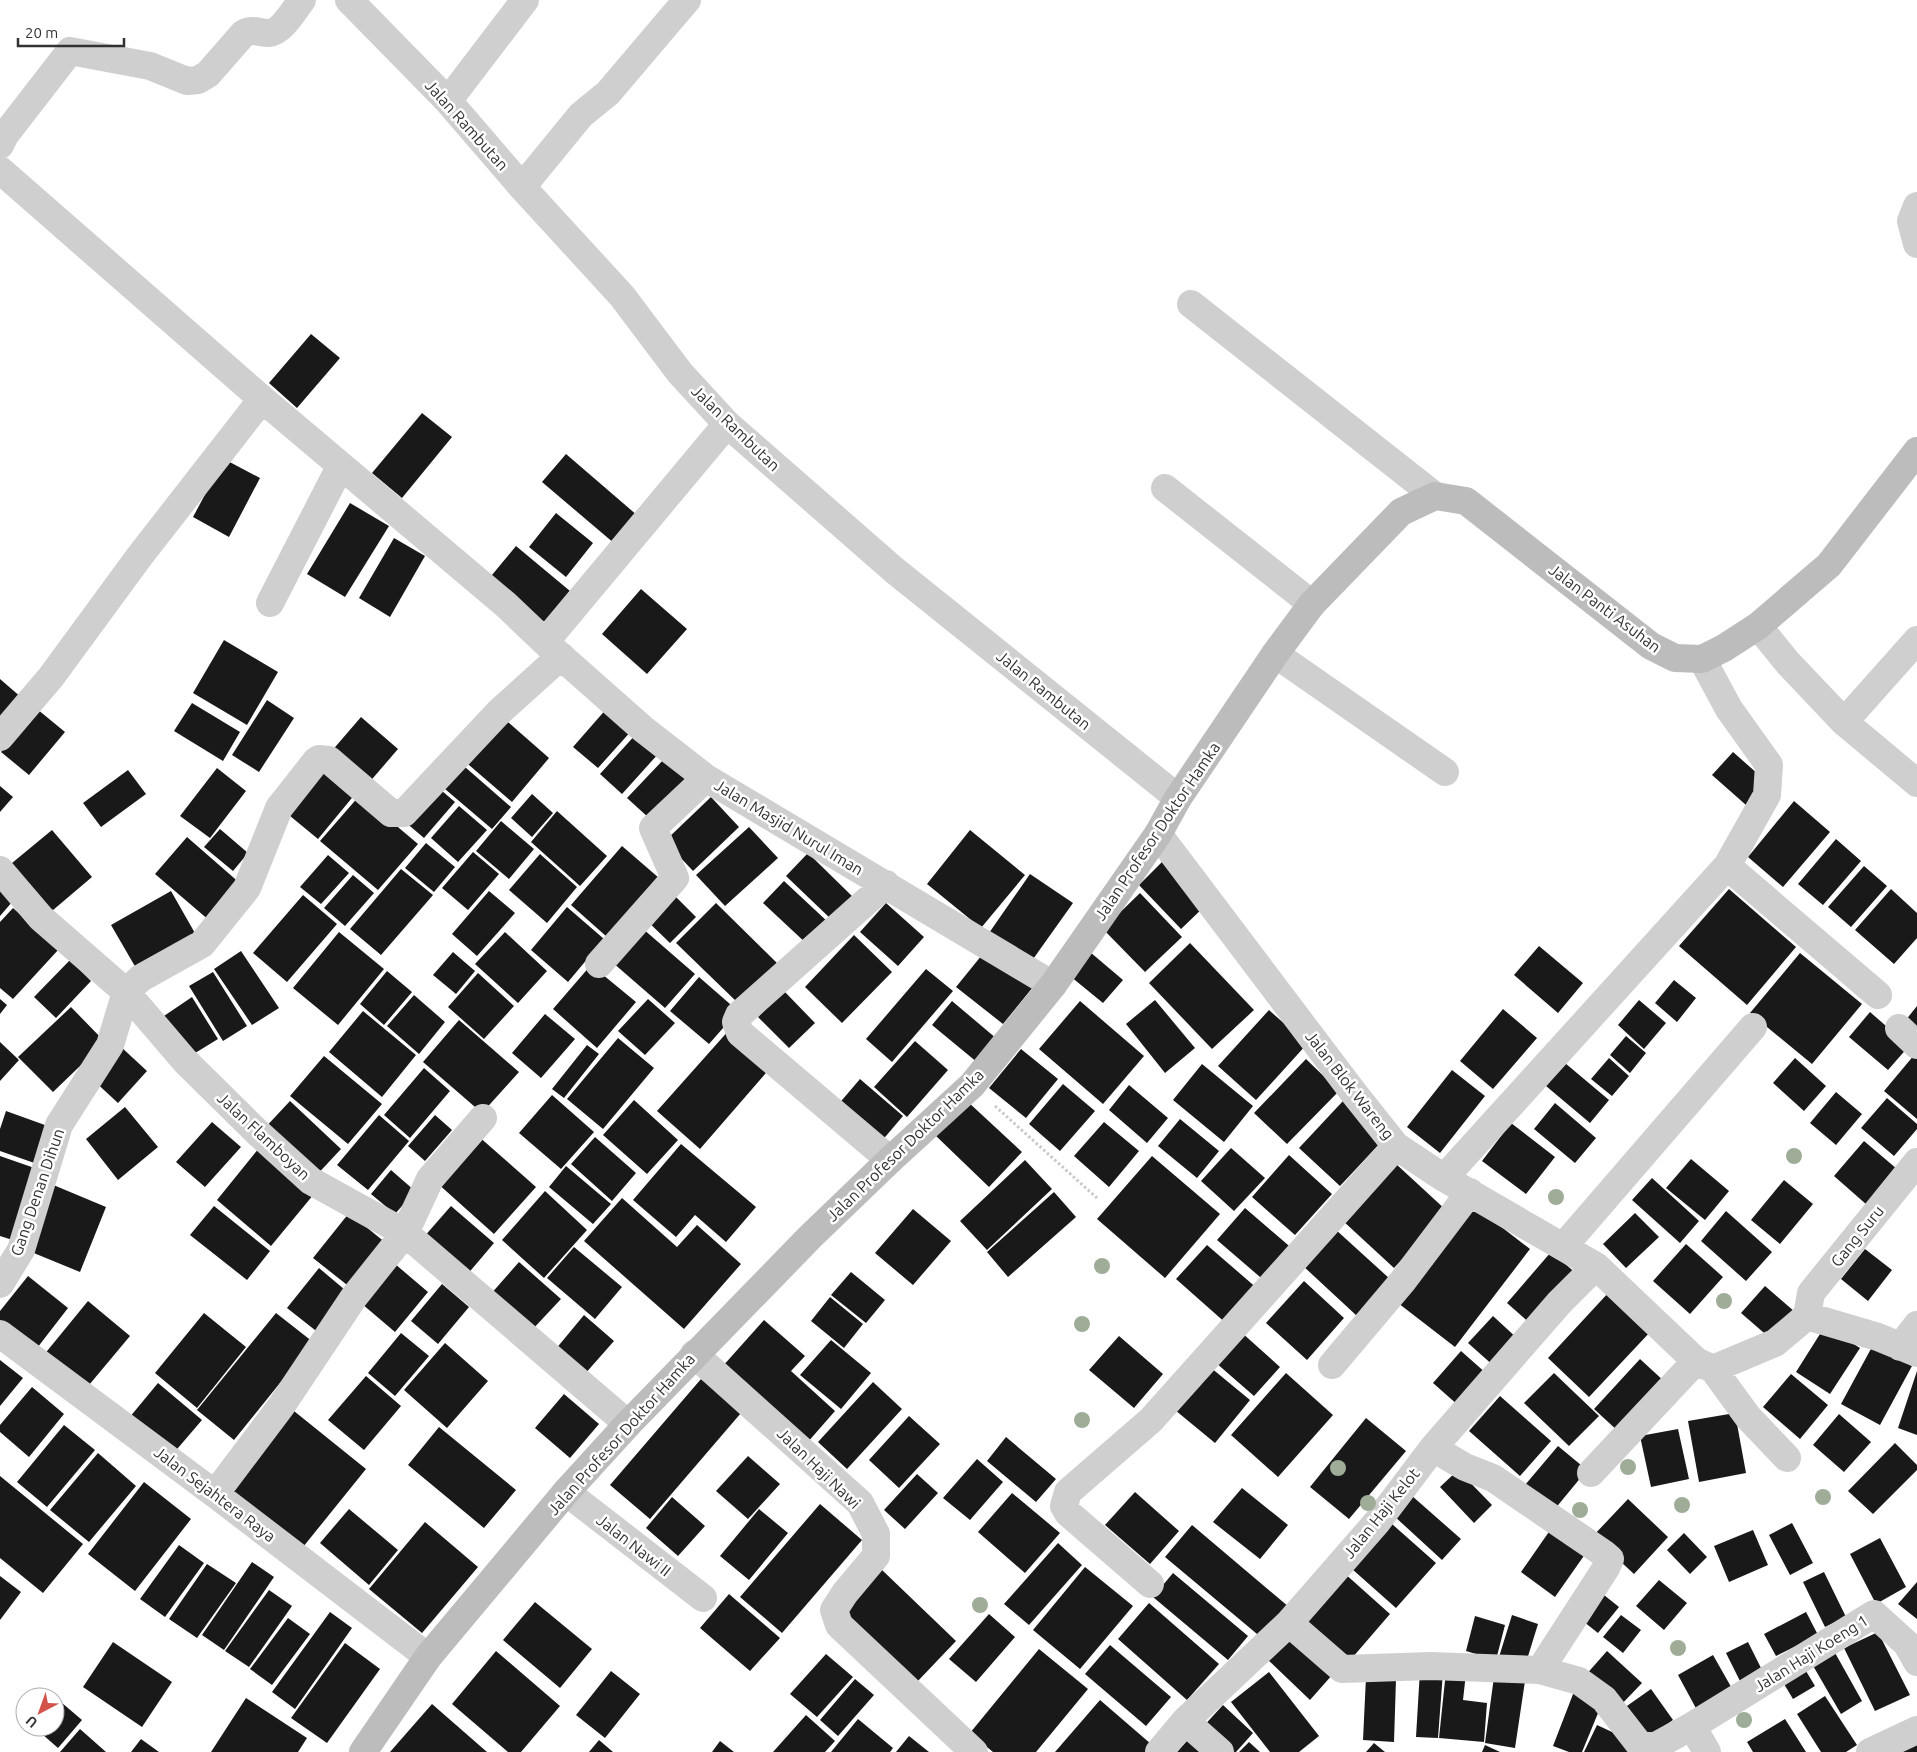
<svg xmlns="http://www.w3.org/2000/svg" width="1917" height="1752" font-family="Ubuntu,sans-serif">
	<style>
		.building { fill: #191919 }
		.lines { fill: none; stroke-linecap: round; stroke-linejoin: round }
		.path { stroke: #c9c9c9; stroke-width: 3; stroke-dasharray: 2.5 2.5; stroke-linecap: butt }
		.street { stroke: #cfcfcf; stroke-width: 28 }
		.secondary { stroke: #bcbcbc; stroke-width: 28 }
		.tree { fill: #9fac98 }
		.labels { text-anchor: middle; stroke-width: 5; stroke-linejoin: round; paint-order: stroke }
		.street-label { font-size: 16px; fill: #323232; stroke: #fff }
	</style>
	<rect width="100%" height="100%" fill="#fff"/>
	<path class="building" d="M311,334L340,358L297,408L269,383Z
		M422,413L452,437L402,498L372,473Z
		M566,454L638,516L615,544L542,482Z
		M224,459L260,478L229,537L193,517Z
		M350,503L389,526L345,597L307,574Z
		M556,513L593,543L566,577L529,547Z
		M394,538L425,556L390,617L359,598Z
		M516,546L570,591L541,626L487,581Z
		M641,589L687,629L647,674L602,634Z
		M224,640L278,672L247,725L193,693Z
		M0,679L22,698L0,724Z
		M267,700L294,718L259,772L232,755Z
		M192,703L240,732L223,761L174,731Z
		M608,707L633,729L598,768L573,747Z
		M37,709L65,732L29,775L1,752Z
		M500,715L549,758L512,802L462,759Z
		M361,717L398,749L367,785L330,753Z
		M637,733L659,753L622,794L600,774Z
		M1733,752L1767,782L1746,805L1712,775Z
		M665,758L687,778L649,818L627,798Z
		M323,765L356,793L318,839L284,811Z
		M465,767L511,807L492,829L445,789Z
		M217,768L246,791L210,838L180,816Z
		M128,770L146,794L101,827L83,803Z
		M435,785L455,802L424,838L404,821Z
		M0,786L13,797L0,812Z
		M532,794L553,813L532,837L511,818Z
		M360,795L418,844L378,890L320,841Z
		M711,797L739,827L693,871L665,841Z
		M1794,801L1830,832L1783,887L1748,857Z
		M459,806L487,830L458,862L431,838Z
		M557,811L607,856L580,886L531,842Z
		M501,821L534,849L509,879L476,851Z
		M749,827L778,858L725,906L696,875Z
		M220,829L248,853L233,871L204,847Z
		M52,830L92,877L46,916L6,868Z
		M970,830L1025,875L981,928L927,884Z
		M187,837L242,885L210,921L155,874Z
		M1836,839L1861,861L1823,905L1798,884Z
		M426,843L455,867L434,892L405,868Z
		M622,846L659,878L607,937L571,905Z
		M473,852L499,874L468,910L442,888Z
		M808,853L854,898L832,920L786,876Z
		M540,854L577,887L547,923L509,890Z
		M328,855L349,873L321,904L300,887Z
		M1164,860L1206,905L1181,929L1139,885Z
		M1864,866L1887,886L1851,927L1828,907Z
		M401,869L433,895L381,955L350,929Z
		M1030,874L1073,903L1031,962L989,933Z
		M353,875L374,893L345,926L324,908Z
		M784,881L829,923L808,945L763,903Z
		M668,889L696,917L670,943L642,916Z
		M1729,889L1796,947L1747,1005L1679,946Z
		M1891,889L1917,913V938L1894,964L1855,930Z
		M0,890L13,901L0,916Z
		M171,891L200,942L140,975L111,925Z
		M489,891L515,913L477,956L452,934Z
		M1140,893L1182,937L1145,972L1103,929Z
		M303,895L337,924L287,982L253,953Z
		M716,903L777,963L738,1003L676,943Z
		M886,903L924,937L898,966L860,932Z
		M567,907L604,939L568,982L531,950Z
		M13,908L59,949L13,999L0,988V922Z
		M642,928L695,974L665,1008L612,962Z
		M339,932L384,969L338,1025L293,988Z
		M505,932L547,971L518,1003L475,964Z
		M854,935L892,972L842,1023L805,987Z
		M1190,943L1254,1010L1212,1049L1149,983Z
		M1539,946L1583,983L1558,1013L1514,975Z
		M986,950L1033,987L1003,1024L956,987Z
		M241,951L279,1008L252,1025L214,969Z
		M453,952L475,971L456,994L433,975Z
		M1090,952L1123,980L1103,1003L1070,976Z
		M1800,953L1862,1004L1812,1064L1750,1013Z
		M70,960L91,981L56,1018L34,997Z
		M591,965L636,1002L597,1048L553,1009Z
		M926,969L953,991L892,1062L866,1039Z
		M387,971L412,992L384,1025L360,1004Z
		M213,972L247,1026L223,1041L189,986Z
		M478,973L514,1006L484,1039L448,1007Z
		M699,977L738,1011L709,1044L670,1011Z
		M1674,980L1696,998L1677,1022L1655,1003Z
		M784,991L815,1023L789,1048L758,1017Z
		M414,995L445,1022L419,1054L387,1026Z
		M192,997L218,1039L187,1058L161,1018Z
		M0,999L7,1005L0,1014Z
		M648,999L675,1023L645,1055L618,1031Z
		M1155,1000L1195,1048L1165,1073L1126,1024Z
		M1639,1000L1666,1023L1644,1049L1618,1025Z
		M952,1001L997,1039L978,1063L932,1025Z
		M1080,1001L1144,1056L1103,1104L1039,1049Z
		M1917,1006V1032L1905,1021Z
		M71,1007L105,1042L53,1092L18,1057Z
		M1503,1009L1537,1038L1493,1089L1460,1061Z
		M1269,1010L1307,1044L1256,1100L1218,1066Z
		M363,1011L416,1055L382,1097L329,1052Z
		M1870,1012L1909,1046L1888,1070L1849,1037Z
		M545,1014L575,1039L541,1078L512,1053Z
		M459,1020L519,1072L482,1113L423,1062Z
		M730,1029L772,1066L700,1149L657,1111Z
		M1626,1036L1646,1053L1630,1073L1610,1055Z
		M618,1038L654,1068L603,1129L567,1099Z
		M915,1041L948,1070L907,1117L874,1087Z
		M0,1042L19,1060L0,1081Z
		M587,1045L599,1054L564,1098L552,1089Z
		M120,1046L147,1071L118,1103L91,1078Z
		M1021,1049L1058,1079L1026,1118L989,1088Z
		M1915,1054L1917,1055V1119L1884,1091Z
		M324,1056L382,1104L348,1144L290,1096Z
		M1609,1058L1629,1076L1612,1096L1591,1079Z
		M1795,1058L1826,1086L1804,1111L1773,1083Z
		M1306,1059L1339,1091L1287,1144L1254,1113Z
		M1565,1063L1609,1100L1590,1123L1546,1086Z
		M1202,1064L1253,1106L1224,1142L1173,1100Z
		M424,1068L450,1091L410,1138L384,1115Z
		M1452,1070L1485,1096L1440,1153L1407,1127Z
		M860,1079L903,1116L880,1143L837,1106Z
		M1063,1084L1095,1111L1060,1151L1029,1124Z
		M1129,1085L1168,1118L1147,1143L1109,1110Z
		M1836,1092L1862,1114L1836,1145L1810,1123Z
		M552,1095L594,1132L561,1169L519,1133Z
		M1887,1098L1917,1124V1129L1894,1156L1861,1128Z
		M634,1100L678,1140L647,1174L603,1135Z
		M290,1101L341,1149L313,1179L262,1131Z
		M967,1101L1022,1152L989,1187L935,1135Z
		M1343,1101L1384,1139L1340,1186L1299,1148Z
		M1555,1103L1596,1138L1575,1163L1534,1129Z
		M125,1107L158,1147L118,1180L86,1139Z
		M6,1111L56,1129L43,1166L0,1151V1129Z
		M379,1115L409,1141L368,1190L337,1165Z
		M435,1115L452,1130L425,1161L408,1146Z
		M1180,1119L1219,1151L1197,1178L1158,1146Z
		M212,1122L241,1147L205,1187L176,1162Z
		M1104,1122L1139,1151L1109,1187L1074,1156Z
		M1511,1123L1555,1157L1526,1194L1482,1161Z
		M477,1135L536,1187L494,1234L436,1182Z
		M595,1137L636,1173L612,1201L571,1164Z
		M1864,1141L1897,1169L1867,1205L1834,1176Z
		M681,1144L756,1207L726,1242L695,1215L676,1237L633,1200Z
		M259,1148L314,1194L271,1246L217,1200Z
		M1231,1148L1265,1178L1234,1211L1201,1181Z
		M1289,1155L1332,1194L1295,1235L1252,1197Z
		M0,1156L43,1171L19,1242L0,1236Z
		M1152,1156L1220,1214L1165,1278L1097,1219Z
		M1691,1159L1729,1191L1705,1220L1666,1188Z
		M1025,1160L1052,1189L987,1250L960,1221Z
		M1395,1163L1447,1211L1394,1268L1342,1220Z
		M566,1166L611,1204L593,1224L549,1187Z
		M391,1170L415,1191L395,1214L371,1194Z
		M1652,1178L1699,1221L1680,1243L1632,1200Z
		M1784,1180L1813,1204L1780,1244L1751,1220Z
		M51,1184L106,1207L80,1272L24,1249Z
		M545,1191L587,1230L544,1278L502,1240Z
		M1054,1192L1076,1217L1008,1277L987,1252Z
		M622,1198L677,1247L697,1225L741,1264L684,1329L584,1241Z
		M1473,1205L1530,1249L1455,1347L1398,1303Z
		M214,1206L270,1251L247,1280L190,1235Z
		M451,1206L494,1243L466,1276L423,1238Z
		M1245,1208L1295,1251L1267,1283L1217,1240Z
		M913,1209L951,1241L913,1285L875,1253Z
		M1726,1211L1772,1252L1746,1281L1701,1241Z
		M349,1213L392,1248L356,1292L313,1258Z
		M1635,1213L1659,1237L1626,1268L1603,1244Z
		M1335,1229L1390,1279L1357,1316L1302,1265Z
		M1686,1244L1723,1277L1690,1314L1653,1281Z
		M1207,1245L1259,1290L1228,1325L1176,1279Z
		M574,1247L622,1287L595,1319L547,1278Z
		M1865,1249L1892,1270L1868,1301L1841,1279Z
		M1551,1252L1577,1274L1533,1326L1507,1303Z
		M388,1258L428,1292L395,1332L355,1298Z
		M519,1262L561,1299L531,1331L490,1295Z
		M319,1268L351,1295L320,1334L287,1308Z
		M851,1272L885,1300L866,1323L831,1295Z
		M28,1276L68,1308L34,1352L0,1324V1311Z
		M1304,1281L1344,1318L1307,1360L1266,1323Z
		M442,1284L469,1307L438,1344L411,1321Z
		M1765,1286L1795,1312L1771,1339L1741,1313Z
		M1610,1291L1652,1330L1589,1397L1548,1358Z
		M830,1297L863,1324L844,1348L811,1321Z
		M88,1301L130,1336L84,1391L43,1356Z
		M204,1313L246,1347L197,1408L155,1373Z
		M276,1313L313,1342L234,1440L197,1410Z
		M584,1315L614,1341L584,1375L555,1350Z
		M1493,1316L1519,1340L1495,1367L1468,1343Z
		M764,1320L805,1356L791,1371L835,1411L807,1443L722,1367Z
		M1825,1326L1860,1348L1830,1394L1796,1372Z
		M1241,1332L1280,1367L1254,1396L1215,1362Z
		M401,1333L429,1356L395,1396L368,1373Z
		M1119,1336L1163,1374L1134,1408L1089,1370Z
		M831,1340L871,1373L841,1409L800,1375Z
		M445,1343L488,1381L447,1428L404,1390Z
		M1873,1345L1912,1366L1880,1425L1841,1404Z
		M1461,1351L1487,1374L1459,1406L1433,1383Z
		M1640,1359L1665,1382L1619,1432L1594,1409Z
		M0,1360L23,1378L0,1406Z
		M1210,1367L1250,1400L1215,1443L1175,1410Z
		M1917,1371V1435L1898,1428Z
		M1286,1373L1333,1415L1278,1477L1231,1435Z
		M1554,1373L1599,1416L1569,1446L1524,1403Z
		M1791,1374L1828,1405L1800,1439L1763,1407Z
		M366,1376L401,1406L364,1450L328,1420Z
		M701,1379L741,1413L650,1519L610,1485Z
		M873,1382L902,1409L847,1469L818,1442Z
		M158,1383L202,1420L172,1455L129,1418Z
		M32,1387L64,1414L29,1457L0,1432V1425Z
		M564,1394L599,1424L570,1458L535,1428Z
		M1500,1396L1551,1441L1520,1476L1469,1431Z
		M289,1407L366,1469L299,1552L222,1490Z
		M1735,1413L1746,1473L1699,1482L1688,1421Z
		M1839,1414L1871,1442L1844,1472L1813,1445Z
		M909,1416L940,1444L899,1488L869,1460Z
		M1366,1418L1406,1451L1349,1519L1310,1487Z
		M64,1425L95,1450L47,1507L17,1482Z
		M439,1427L516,1490L484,1528L408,1465Z
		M1678,1429L1689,1479L1651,1487L1640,1436Z
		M1006,1437L1056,1479L1036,1502L987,1461Z
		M1895,1443L1917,1465V1470L1873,1514L1848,1491Z
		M1558,1446L1587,1470L1554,1510L1525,1485Z
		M98,1453L136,1486L89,1542L50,1510Z
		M748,1456L780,1484L748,1519L716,1491Z
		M977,1459L1003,1482L970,1520L943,1498Z
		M1458,1470L1492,1505L1474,1523L1440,1487Z
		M917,1474L938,1493L905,1529L884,1510Z
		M0,1476L83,1544L43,1593L0,1558Z
		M144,1482L191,1519L135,1591L88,1554Z
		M1242,1488L1288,1525L1260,1559L1213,1522Z
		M1135,1492L1179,1531L1150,1564L1105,1525Z
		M1012,1493L1060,1533L1025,1573L978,1532Z
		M1411,1495L1461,1539L1442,1560L1393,1515Z
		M672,1497L705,1526L678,1556L646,1528Z
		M1628,1499L1668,1537L1634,1574L1593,1536Z
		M820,1504L862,1540L782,1633L740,1597Z
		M349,1509L398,1550L369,1585L320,1543Z
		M759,1509L788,1533L749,1580L720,1556Z
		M425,1522L478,1567L422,1633L369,1589Z
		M1792,1523L1813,1563L1790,1575L1769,1535Z
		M1392,1524L1436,1563L1396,1608L1352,1569Z
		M1192,1525L1289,1607L1263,1639L1165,1557Z
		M1553,1526L1588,1550L1555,1597L1521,1572Z
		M1753,1530L1768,1565L1729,1582L1714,1546Z
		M1684,1533L1707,1557L1690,1574L1667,1550Z
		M1880,1538L1906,1587L1876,1604L1850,1554Z
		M1058,1543L1082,1565L1029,1625L1004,1604Z
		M179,1545L204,1563L165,1617L140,1599Z
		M252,1562L274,1577L224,1650L202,1635Z
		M207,1564L236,1583L197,1638L169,1619Z
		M1085,1567L1133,1606L1080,1669L1033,1630Z
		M881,1569L956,1641L916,1683L841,1612Z
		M1343,1572L1390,1614L1346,1665L1298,1623Z
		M1824,1572L1846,1617L1825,1627L1803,1582Z
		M1173,1573L1248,1636L1228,1660L1153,1597Z
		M0,1576L21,1592L0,1620Z
		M1659,1580L1687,1603L1664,1630L1636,1606Z
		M1917,1582V1619L1898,1604Z
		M269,1590L292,1606L249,1667L225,1651Z
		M1599,1591L1619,1607L1598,1633L1579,1618Z
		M729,1594L780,1638L750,1671L700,1628Z
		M535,1602L592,1649L560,1688L503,1640Z
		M1149,1603L1219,1664L1187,1700L1118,1639Z
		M330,1612L352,1628L295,1709L272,1692Z
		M1806,1612L1818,1635L1776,1656L1764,1634Z
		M989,1614L1015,1637L976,1682L949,1659Z
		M1512,1615L1538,1624L1525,1666L1499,1657Z
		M1621,1615L1641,1630L1623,1653L1603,1637Z
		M1475,1616L1505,1625L1496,1660L1466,1651Z
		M288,1618L310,1634L272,1685L250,1669Z
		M1878,1632L1910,1695L1875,1711L1844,1648Z
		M1291,1633L1333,1674L1310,1700L1267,1659Z
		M113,1642L172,1682L142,1727L83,1687Z
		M1748,1642L1763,1672L1741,1683L1726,1653Z
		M345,1643L380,1669L327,1743L291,1718Z
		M1110,1645L1171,1697L1146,1726L1085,1674Z
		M1039,1649L1088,1689L1036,1752H993L970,1733Z
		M496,1651L560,1706L521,1752H508L452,1704Z
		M1607,1651L1642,1683L1618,1708L1584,1677Z
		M1834,1651L1862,1701L1841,1714L1812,1664Z
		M826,1654L853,1677L817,1717L790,1694Z
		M1713,1655L1734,1692L1698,1712L1678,1675Z
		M1803,1666L1815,1686L1793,1699L1781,1679Z
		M1420,1670L1443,1672L1438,1738L1416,1737Z
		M611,1671L640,1694L605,1738L576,1715Z
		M1446,1671L1466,1673L1463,1700L1487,1703L1484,1742L1439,1738Z
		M1269,1672L1319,1736L1299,1752H1270L1231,1702Z
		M1366,1677L1396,1679L1394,1742L1363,1740Z
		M1494,1677L1525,1681L1515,1748L1485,1743Z
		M855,1679L874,1695L838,1736L820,1720Z
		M43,1688L55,1697H35Z
		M1575,1689L1603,1701L1582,1752H1569L1553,1746Z
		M1651,1689L1673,1720L1639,1744L1617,1713Z
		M1825,1696L1857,1745L1846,1752H1821L1797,1714Z
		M55,1697L82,1720L58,1748L34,1727H55Z
		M246,1698L307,1738L298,1752H211Z
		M1100,1700L1151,1744L1145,1752H1055Z
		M432,1704L487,1752H390Z
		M1223,1705L1253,1733L1236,1752H1224L1200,1730Z
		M25,1709V1719L20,1715Z
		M806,1715L835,1741L825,1752H773Z
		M858,1719L893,1748L890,1752H831Z
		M1785,1719L1806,1752H1753L1747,1742Z
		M1597,1725L1640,1745L1636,1752H1584Z
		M80,1729L106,1752H60Z
		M1195,1732L1217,1752H1177Z
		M909,1736L929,1752H896Z
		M141,1739L159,1752H131Z
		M599,1740L613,1752H589Z
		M720,1741L734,1752H712Z
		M1249,1742L1260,1752H1239Z
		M1374,1743L1385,1752H1366Z
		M1917,1743V1752H1902Z
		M1485,1745L1500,1752H1482Z"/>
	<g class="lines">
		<path class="path" d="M995,1106L1097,1198"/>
		<path class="street" d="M349,0L448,101L522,187L622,296L680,373L727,424L894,570L1178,798
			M448,101L525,0
			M0,145L5,135L70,51L150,66L187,81L198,80L208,74L243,34C252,28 259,33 269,33C282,32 294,10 302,0
			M0,170L262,399L505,604L545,642L727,424
			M522,187L581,115L608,93L687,0
			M1917,206L1911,221L1917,244
			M1191,304L1435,496
			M1165,488L1312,604
			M270,603L340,467
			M1758,626L1788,663L1844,722L1917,783
			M548,645L643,729L706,778L1053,985
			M1275,654L1445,772
			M1844,722L1917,640
			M0,737L51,677L139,557L262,399
			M1158,834L1353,1092L1396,1146L1444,1178L1596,1266L1696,1361L1713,1369L1748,1417L1787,1458
			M1727,866L1878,995
			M0,870L41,918L126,992L185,1061L258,1133L311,1181L405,1233L628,1424
			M886,884L739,1015L736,1022L740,1033L890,1160
			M599,964L675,878L653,828L706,778
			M1899,1028L1917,1045
			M1444,1178L1727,866L1767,795L1769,765L1729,709L1702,659
			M1563,1247L1753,1027
			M0,1284L21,1250L59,1125L110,1045L126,992L141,978L202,944L247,888L279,808L316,761L319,759L329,760L391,813H404L498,713L561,656
			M1807,1316L1811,1293L1917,1162
			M0,1334L215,1494L428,1657
			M1900,1347L1917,1325
			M694,1354L860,1503L876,1534V1556L845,1593L834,1610L839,1625L974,1752
			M1332,1365L1402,1282L1470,1192
			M1713,1369L1775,1343L1807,1316L1878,1337L1917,1353
			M1433,1448L1465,1467L1493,1478L1603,1553L1610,1559L1606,1568L1540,1670
			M1591,1473L1696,1361
			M566,1492L703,1598
			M215,1494L282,1405L354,1297L405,1233L430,1179L483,1118
			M1150,1584L1068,1513L1064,1506L1068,1492L1151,1420L1396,1146
			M1289,1623L1342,1669L1431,1666L1540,1670L1579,1681L1604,1699L1639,1744L1654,1747L1692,1726L1874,1614L1907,1644L1917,1662
			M1185,1721L1220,1752
			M1692,1726L1707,1752
			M1159,1752L1185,1721L1289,1623L1377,1522L1433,1448L1559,1303L1596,1266
			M1870,1752L1917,1730"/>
		<path class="secondary" d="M363,1752L428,1657L566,1492L628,1424L810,1237L890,1160L972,1085L1053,985L1158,834L1178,798L1275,654L1312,604L1401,512L1435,496L1466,501L1651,646L1675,658L1702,659L1724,648L1758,626L1829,565L1917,451"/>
	</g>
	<g class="tree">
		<circle cx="1794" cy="1156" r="8"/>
		<circle cx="1556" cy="1197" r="8"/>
		<circle cx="1102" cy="1266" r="8"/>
		<circle cx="1724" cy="1301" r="8"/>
		<circle cx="1082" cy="1324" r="8"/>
		<circle cx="1082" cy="1420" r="8"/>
		<circle cx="1628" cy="1467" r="8"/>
		<circle cx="1338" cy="1468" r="8"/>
		<circle cx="1823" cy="1497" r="8"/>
		<circle cx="1368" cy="1503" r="8"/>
		<circle cx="1682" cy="1505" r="8"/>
		<circle cx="1580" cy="1510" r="8"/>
		<circle cx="980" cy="1605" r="8"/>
		<circle cx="1678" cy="1648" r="8"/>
		<circle cx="1744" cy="1720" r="8"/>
	</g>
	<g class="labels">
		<g class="street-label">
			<text transform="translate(467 125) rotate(48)" y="6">Jalan Rambutan</text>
			<text transform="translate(736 428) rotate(44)" y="6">Jalan Rambutan</text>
			<text transform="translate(1605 608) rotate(37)" y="6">Jalan Panti Asuhan</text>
			<text transform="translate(1044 690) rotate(39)" y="6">Jalan Rambutan</text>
			<text transform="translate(789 827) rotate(31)" y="6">Jalan Masjid Nurul Iman</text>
			<text transform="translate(1157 831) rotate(-56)" y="6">Jalan Profesor Doktor Hamka</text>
			<text transform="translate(1350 1085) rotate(52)" y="6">Jalan Blok Wareng</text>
			<text transform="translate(264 1136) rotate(43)" y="6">Jalan Flamboyan</text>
			<text transform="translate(905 1145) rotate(-44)" y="6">Jalan Profesor Doktor Hamka</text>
			<text transform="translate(37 1192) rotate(-71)" y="6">Gang Denan Dihun</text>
			<text transform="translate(1857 1236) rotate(-51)" y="6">Gang Suru</text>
			<text transform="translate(621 1434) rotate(-48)" y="6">Jalan Profesor Doktor Hamka</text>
			<text transform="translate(819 1468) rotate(44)" y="6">Jalan Haji Nawi</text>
			<text transform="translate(215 1494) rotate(37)" y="6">Jalan Sejahtera Raya</text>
			<text transform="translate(1381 1513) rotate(-51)" y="6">Jalan Haji Kelot</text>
			<text transform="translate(634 1545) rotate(38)" y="6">Jalan Nawi II</text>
			<text transform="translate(1811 1653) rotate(-32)" y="6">Jalan Haji Koeng 1</text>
		</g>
	</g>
	<g transform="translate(40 1712) rotate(221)"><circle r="24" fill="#ffffff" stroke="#adadad"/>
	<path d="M0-4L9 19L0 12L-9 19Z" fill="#d3534a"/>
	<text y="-8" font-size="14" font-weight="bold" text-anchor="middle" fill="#323232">U</text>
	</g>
	<path d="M18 38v8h106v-8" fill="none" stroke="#323232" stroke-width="2.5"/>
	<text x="25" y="38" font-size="15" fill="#323232" stroke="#ffffff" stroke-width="4" paint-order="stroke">20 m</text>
</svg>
